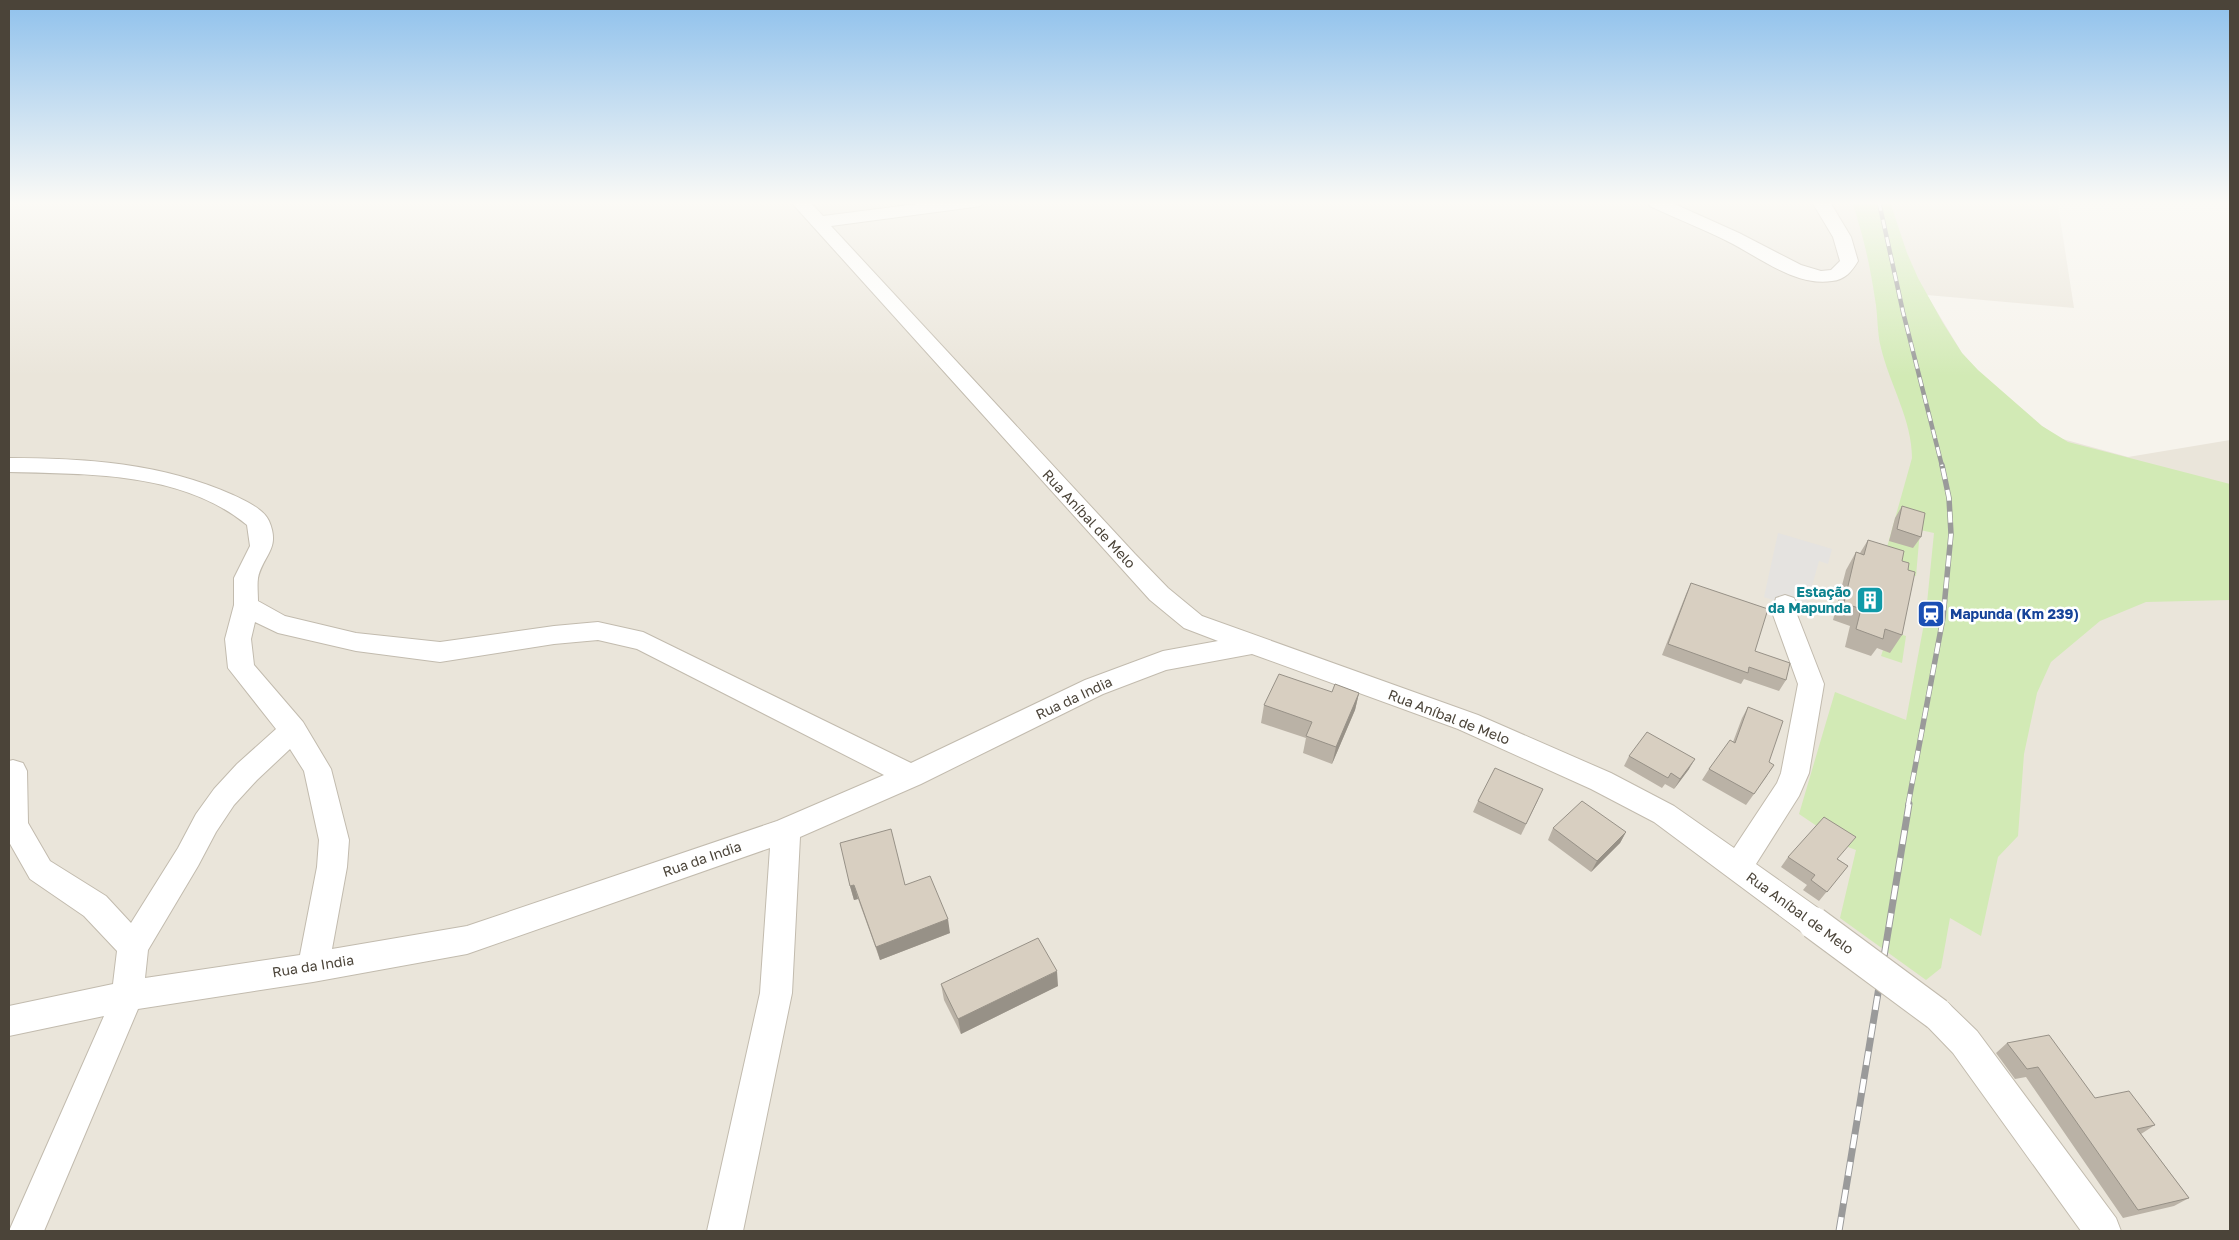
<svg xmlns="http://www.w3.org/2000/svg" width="2239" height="1240" font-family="'Golos Text',sans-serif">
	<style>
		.residential { fill: #eae5da }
		.green { fill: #d2eab5 }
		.parking { fill: #e5e3e0 }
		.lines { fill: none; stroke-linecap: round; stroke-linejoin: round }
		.minor-casing { stroke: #c2bbae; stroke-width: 2 }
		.minor { fill: #fff; fill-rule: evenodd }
		.rail-far2-casing { stroke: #9a9a9a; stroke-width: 4.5 }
		.rail-far1-casing { stroke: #9a9a9a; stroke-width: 5.5 }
		.rail-casing { stroke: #9a9a9a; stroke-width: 7 }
		.rail-far2 { stroke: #fff; stroke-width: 3; stroke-dasharray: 9; stroke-linecap: butt }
		.rail-far1 { stroke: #fff; stroke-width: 4; stroke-dasharray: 11; stroke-linecap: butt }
		.rail { stroke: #fff; stroke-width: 5; stroke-dasharray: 14; stroke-linecap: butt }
		.minor-bridge-casing { stroke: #c2bbae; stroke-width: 34; stroke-linecap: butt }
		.minor-bridge { stroke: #fff; stroke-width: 32 }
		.wall { fill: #bab2a6 }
		.shaded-wall { fill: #979187 }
		.building { fill: #d8cfc1; stroke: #979187 }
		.labels { text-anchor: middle; stroke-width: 5; stroke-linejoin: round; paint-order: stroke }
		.street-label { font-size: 14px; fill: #4b4439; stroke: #fff }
		.culture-label { font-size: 14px; font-weight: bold; fill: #0d838f; stroke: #fff; text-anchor: end }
		.transit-label { font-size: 14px; font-weight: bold; fill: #164399; stroke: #fff; text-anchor: start }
	</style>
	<rect width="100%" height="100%" fill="#f6f3ec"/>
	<path class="residential" d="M9,202H2060L2058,205L2074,308L1927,295L1962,353L1977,370L2042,426L2059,438L2128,457L2230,440V1231H9Z"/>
	<path class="green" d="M1852,202H1890L1907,253L1918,278L1943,323L1962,353L1978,370L2042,426L2068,442L2230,484V600L2146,602L2100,621L2051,662L2037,693L2024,754L2018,836L1998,857L1981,936L1950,918L1941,968L1926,980L1840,918L1856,850L1848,847L1799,814L1835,692L1906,720L1926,613L1934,533L1920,530L1916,576L1882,565L1912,458C1912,420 1890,385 1881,348C1877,333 1878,315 1875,299C1870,265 1863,234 1852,202Z
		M1887,630L1906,636L1902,663L1881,656L1883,650L1890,652Z"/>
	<path class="parking" d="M1778,533L1832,549L1828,564L1819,561L1805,611L1764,597Z"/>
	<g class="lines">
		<g class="minor-casing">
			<path id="minor" d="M791,202H810L823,216L933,202H983L980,206L974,207L831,226L1135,554L1168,588L1202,616L1478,715L1611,773L1674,806L1734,848L1777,783L1781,773L1798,684L1772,612L1776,598L1785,595L1794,598L1797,604L1796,612L1824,684L1809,773L1799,796L1756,864L1825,913L1829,923L1825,933L1814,937L1803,933L1654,822L1591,789L1458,729L1252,654L1166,670L1103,694L921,784L800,837L792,993L743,1231H707L760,993L770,848L467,954L313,982L138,1009L44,1231H9L104,1016L9,1036V1006L113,984L117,951L84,916L30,879L9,842V761L13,760L23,763L27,771L28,823L50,861L106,896L131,923L178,848L196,814L214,789L237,764L276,729L228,668L225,639L234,605V578L250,546L247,525C183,472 88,474 9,472V458C85,458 162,463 233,495C244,500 264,509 269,521C281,549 263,555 258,578C257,585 258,594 258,601L285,616L356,633L440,642L554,626L598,622L643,632L911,763L1085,680L1163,651L1218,641L1184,628L1150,600ZM255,622L278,633L356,651L440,662L554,644L598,640L637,649L884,775L777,821L467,926L332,949L347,867L349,840L331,769L303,722L254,665L251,639ZM290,749L304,771L319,840L317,867L300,955L145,978L148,950L198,866L216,832L234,805L257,780Z
				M1647,202H1670L1739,233L1801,265L1821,271L1831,270L1840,261L1833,237L1812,202H1830L1851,237L1858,261C1852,271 1845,280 1832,281C1795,287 1758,256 1727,241C1701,228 1675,218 1650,206Z
				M1937,999L1948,1003L1977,1031L2116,1218L2121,1231H2081L1953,1053L1926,1025L1921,1014L1926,1003Z"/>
		</g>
		<use href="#minor" class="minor"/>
		<g class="rail-far2-casing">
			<path id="rail-far2" d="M1879,202L1903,312L1942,466"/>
		</g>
		<g class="rail-far1-casing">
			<path id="rail-far1" d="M1908,805L1943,618L1951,534L1949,498L1942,465"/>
		</g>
		<g class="rail-casing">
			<path id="rail" d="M1839,1231L1909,804"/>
		</g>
		<use href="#rail-far2" class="rail-far2"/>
		<use href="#rail-far1" class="rail-far1"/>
		<use href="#rail" class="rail"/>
		<g class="minor-bridge-casing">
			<path id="minor-bridge" d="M1814,923L1937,1014"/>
		</g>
		<use href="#minor-bridge" class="minor-bridge"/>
	</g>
	<path class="wall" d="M1902,506L1921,537L1913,548L1889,541L1895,518Z
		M1868,540L1902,561V635L1890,653L1877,648L1871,656L1845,647L1850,626L1833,620L1846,570L1856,552L1860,553Z
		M1691,583L1755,651L1786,680L1779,691L1744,679L1741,684L1662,655L1686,594Z
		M1332,692L1359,693L1355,710L1332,764L1303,753L1306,738L1261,723L1264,705Z
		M1748,707L1767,776L1746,805L1702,780L1709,769L1733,742L1742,718Z
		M1629,756L1689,769L1674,789L1665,784L1662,788L1624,766Z
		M1538,800L1521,835L1473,812L1478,801Z
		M1553,828L1626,832L1620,843L1591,872L1548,840Z
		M1788,857L1838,859L1848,866L1819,901L1803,890L1807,885L1781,867Z
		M905,885L950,933L880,960L858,899L854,900L850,886Z
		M941,984L1058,986L961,1034L944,1000Z
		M2007,1043L2095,1098L2155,1125L2141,1134L2189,1198L2174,1206L2123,1218L2026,1077L2015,1079L1996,1053Z"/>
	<path class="shaded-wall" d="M1359,693L1355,710L1332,764L1336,747Z
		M1695,759L1689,769L1674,789L1680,779Z
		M1626,832L1620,843L1591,872L1597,861Z
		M854,885L858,899L854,900L850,886Z
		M948,919L950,933L880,960L876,947Z
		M1057,971L1058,986L961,1034L958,1019Z"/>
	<path class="building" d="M1902,506L1925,513L1921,537L1897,529Z
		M1868,540L1904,551L1902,561L1909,563L1908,570L1915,572L1902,635L1885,629L1883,639L1856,629L1861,609L1844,603L1856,552L1864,555Z
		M1691,583L1768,609L1755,651L1790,663L1786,680L1749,667L1748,673L1668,644Z
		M1279,674L1332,692L1335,684L1359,693L1336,747L1306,736L1312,722L1264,705Z
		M1748,707L1783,721L1769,762L1774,765L1754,794L1709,769L1730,740L1735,743Z
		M1647,732L1695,759L1680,779L1671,773L1668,778L1629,756Z
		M1495,768L1543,789L1526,824L1478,801Z
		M1582,801L1626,832L1597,861L1553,828Z
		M1824,817L1856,837L1837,859L1848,866L1827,892L1811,880L1815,875L1788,857Z
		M891,829L905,885L930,876L948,919L876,947L854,885L850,886L840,843Z
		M1038,938L1057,971L958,1019L941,984Z
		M2049,1035L2095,1098L2129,1091L2155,1125L2137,1129L2189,1198L2138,1210L2038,1067L2027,1069L2007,1043Z"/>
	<linearGradient id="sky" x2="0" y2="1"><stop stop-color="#8fc1ec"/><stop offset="0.54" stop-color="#fbfaf6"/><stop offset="1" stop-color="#fbfaf6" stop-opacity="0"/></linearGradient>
	<rect width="2239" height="376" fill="url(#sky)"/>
	<defs>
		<g id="building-square" transform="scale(1.4375)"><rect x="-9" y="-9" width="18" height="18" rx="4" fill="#0f9aa8" stroke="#fff"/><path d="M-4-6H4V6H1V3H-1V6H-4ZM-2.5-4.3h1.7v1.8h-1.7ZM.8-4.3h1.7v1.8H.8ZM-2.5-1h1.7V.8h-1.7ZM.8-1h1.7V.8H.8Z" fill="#fff"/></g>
		<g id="station-square" transform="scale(1.4375)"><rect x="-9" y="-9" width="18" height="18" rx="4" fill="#1a4fb4" stroke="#fff"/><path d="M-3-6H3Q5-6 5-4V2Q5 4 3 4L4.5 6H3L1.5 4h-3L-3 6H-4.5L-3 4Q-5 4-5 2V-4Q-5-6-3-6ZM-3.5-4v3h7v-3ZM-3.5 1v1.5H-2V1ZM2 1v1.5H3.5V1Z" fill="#fff"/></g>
	</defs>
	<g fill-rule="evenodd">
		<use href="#building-square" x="1870" y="600"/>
		<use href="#station-square" x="1931" y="614"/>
	</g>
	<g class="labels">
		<g class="street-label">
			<text transform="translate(1089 519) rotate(47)" y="5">Rua Aníbal de Melo</text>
			<text transform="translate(1074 698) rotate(-25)" y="5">Rua da India</text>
			<text transform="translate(1449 717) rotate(21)" y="5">Rua Aníbal de Melo</text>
			<text transform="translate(702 859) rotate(-19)" y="5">Rua da India</text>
			<text transform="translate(1800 913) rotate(36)" y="5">Rua Aníbal de Melo</text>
			<text transform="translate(313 966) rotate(-9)" y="5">Rua da India</text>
		</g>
		<g class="culture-label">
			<text x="1851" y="597">Estação<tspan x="1851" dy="16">da Mapunda</tspan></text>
		</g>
		<g class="transit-label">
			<text x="1950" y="619">Mapunda (Km 239)</text>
		</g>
	</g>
	<rect width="2239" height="1240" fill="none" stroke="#4b4439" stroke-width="20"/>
</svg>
